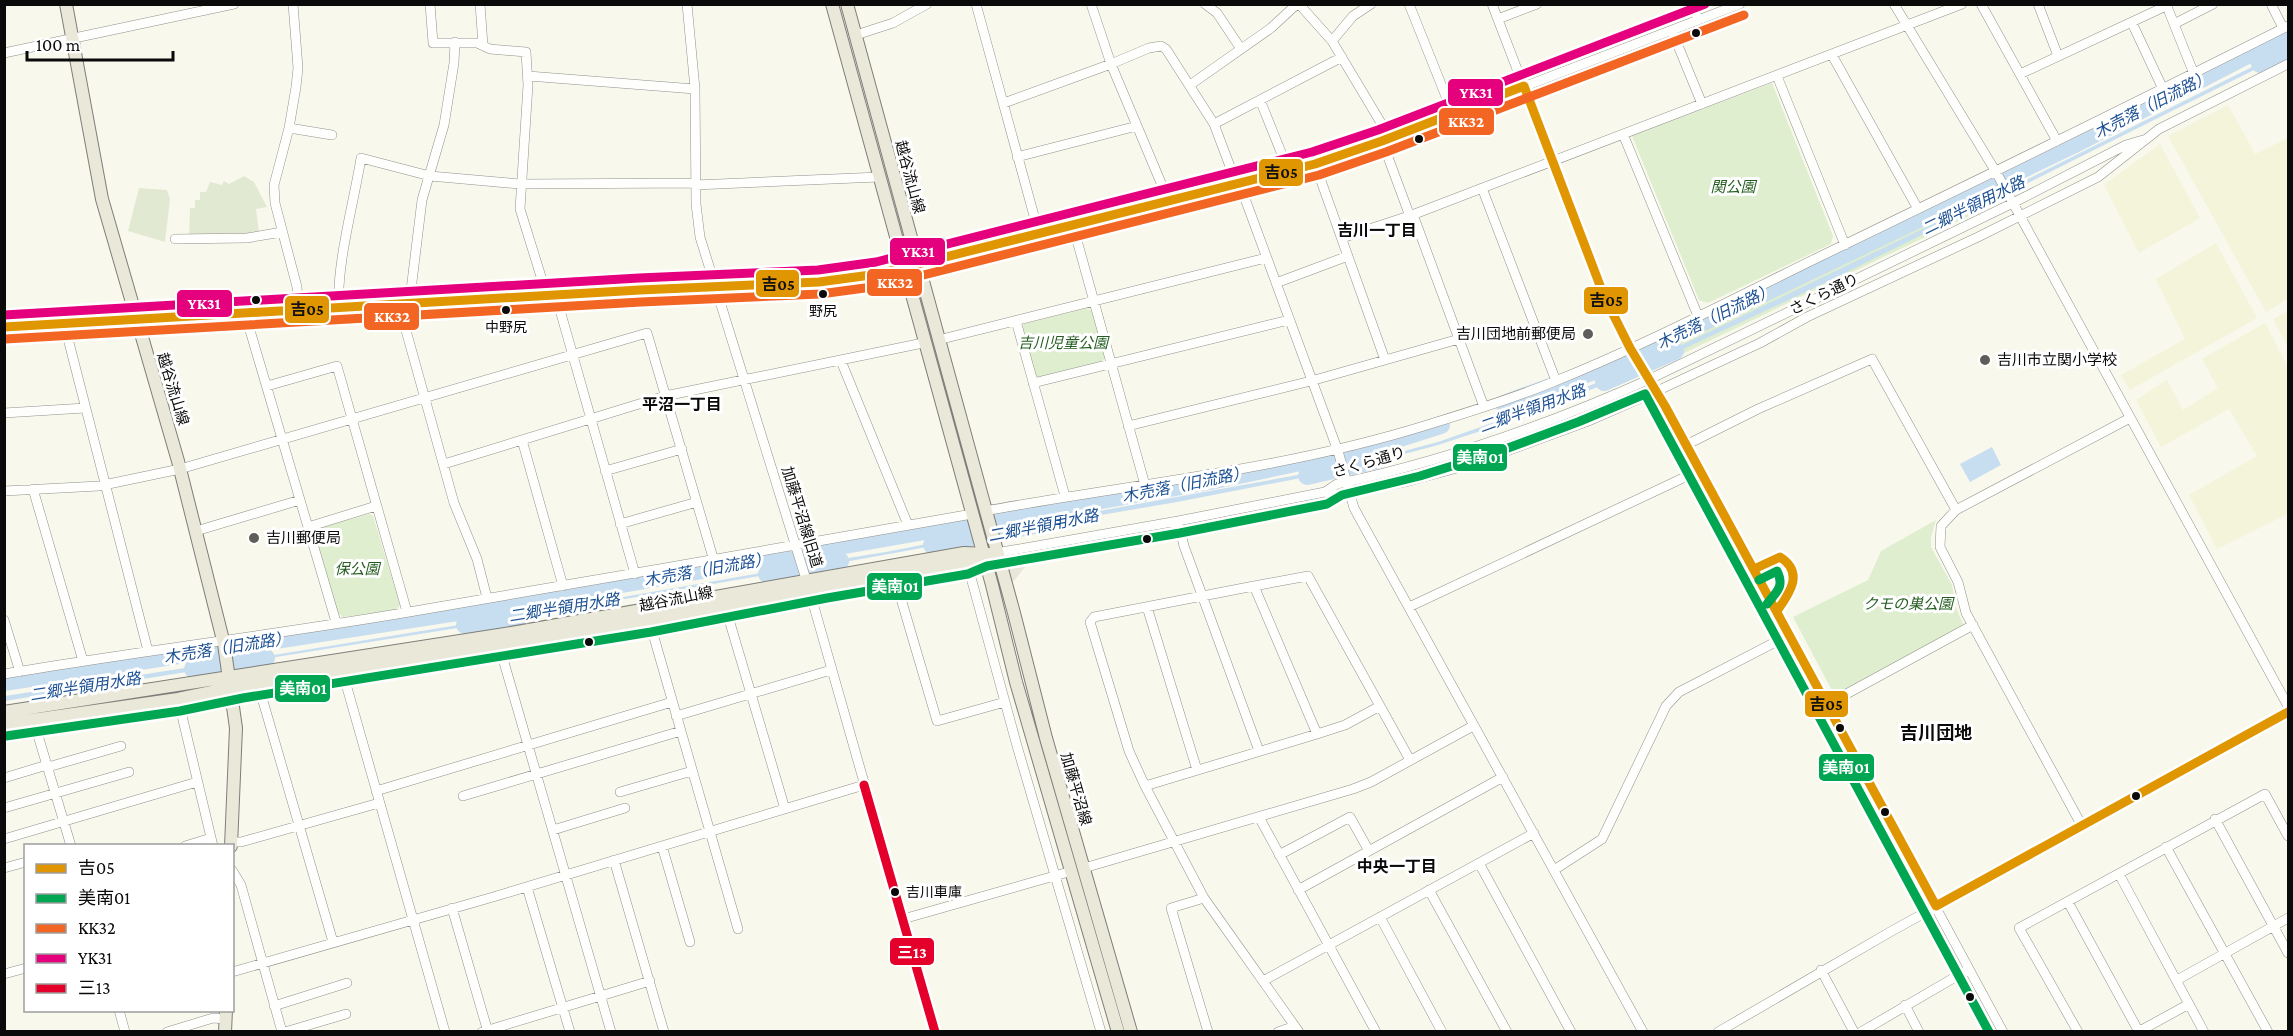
<svg xmlns="http://www.w3.org/2000/svg" width="2293" height="1036" font-family="'Crimson Pro','Noto Sans JP',serif">
	<style>
		.farmland { fill: #f4f4da }
		.green { fill: #deeece }
		.cemetery { fill: #e1e9d3 }
		.plaza { fill: #e8e7da }
		.water { fill: #c7ddf0 }
		.lines { fill: none; stroke-linecap: round; stroke-linejoin: round }
		.river { stroke: #c7ddf0; stroke-width: 18 }
		.minor-casing { stroke: #92918c; stroke-width: 10 }
		.major-casing { stroke: #7f7e7a; stroke-width: 14 }
		.minor { stroke: #fefefc; stroke-width: 9 }
		.major { stroke: #eae8d8; stroke-width: 12 }
		.bus-1-casing { stroke: #fff; stroke-width: 14 }
		.bus-2-casing { stroke: #fff; stroke-width: 14 }
		.bus-3-casing { stroke: #fff; stroke-width: 14 }
		.bus-4-casing { stroke: #fff; stroke-width: 14 }
		.bus-5-casing { stroke: #fff; stroke-width: 14 }
		.bus-1 { stroke: #df9601; stroke-width: 9 }
		.bus-2 { stroke: #00a651; stroke-width: 9 }
		.bus-3 { stroke: #f26522; stroke-width: 9 }
		.bus-4 { stroke: #e5007d; stroke-width: 9 }
		.bus-5 { stroke: #e4002b; stroke-width: 9 }
		.bus-dot { fill: #0a0a0a; stroke: #fff; stroke-width: 2 }
		.poi-dot { fill: #5e5d59; stroke: #fff; stroke-width: 2 }
		.labels { text-anchor: middle; stroke-width: 6; stroke-linejoin: round; paint-order: stroke }
		.bus-label { font-size: 14px; fill: #0a0a0a; stroke: #fff }
		.street-label { font-size: 15px; fill: #0a0a0a; stroke: #fff }
		.park-label { font-size: 15px; font-style: italic; fill: #255d20; stroke: #fff }
		.poi-label { font-size: 15px; fill: #0a0a0a; stroke: #fff; text-anchor: start }
		.water-label { font-size: 16px; font-style: italic; fill: #1c5093; stroke: #fff }
		.neighbourhood-label { font-size: 16px; font-weight: bold; fill: #0a0a0a; stroke: #fff }
		.quarter-label { font-size: 18px; font-weight: bold; fill: #0a0a0a; stroke: #fff }
		.line-badge { stroke: #fff; stroke-width: 2 }
		.badge-label { font-size: 16px; text-anchor: middle; font-weight: bold; fill: #fff }
		.pale-badge-label { font-size: 16px; text-anchor: middle; font-weight: bold; fill: #111 }
	</style>
	<rect width="100%" height="100%" fill="#f9f8ed"/>
	<path class="farmland" d="M2228,105L2255,154L2288,138V299L2266,312L2168,136Z
		M2160,144L2200,218L2139,253L2104,185Z
		M2216,243L2257,318L2130,390L2121,375L2185,339L2156,279Z
		M2288,311V347L2273,319Z
		M2265,323L2288,367V517L2287,514L2217,549L2189,495L2257,456L2229,409L2161,447L2136,400L2167,380L2183,410L2218,388L2202,359Z"/>
	<path class="green" d="M1772,83L1833,236L1831,244L1708,303L1699,300L1632,136Z
		M1987,181L1998,202L1653,368L1640,347Z
		M1087,308L1092,311L1105,358L1102,362L1039,377L1036,376L1021,327L1024,324Z
		M370,514L373,516L400,605L396,610L343,617L338,613L315,533L316,529Z
		M1936,520L1931,537V547L1952,585L1956,608L1964,626L1835,696L1793,617L1868,580L1881,551Z"/>
	<path class="cemetery" d="M244,176L254,182L267,207L256,209L259,233L189,236L190,208H195V200H200V192H206L210,182L222,185L224,181L229,184Z
		M139,188L167,190L170,199L165,242L128,231Z"/>
	<path class="plaza" d="M1032,552L1033,561L1028,563L1014,581H1010L1008,572L1012,560L1020,554Z"/>
	<path class="water" d="M2280,53L2282,56L2022,186L2020,183Z
		M1995,194L1996,198L1825,283L1653,363L1651,360Z
		M1627,371L1628,375L1511,421L1438,445L1356,467L1355,464L1438,442L1509,417Z
		M1992,447L2001,465L1970,482L1960,464Z
		M1331,469L1332,472L1177,502L1013,530L1011,527Z
		M957,538L955,542L817,567L816,563L886,552Z
		M790,568L789,571L497,621V619Z
		M489,620V623L244,662V660Z
		M217,663L218,667L5,701V696Z"/>
	<g class="lines">
		<path class="river" d="M2260,64L2288,50
			M1604,382L1675,351
			M1504,404L1624,360L2073,145L2288,34
			M1307,476L1377,460
			M932,545L1035,525
			M767,574L840,561
			M465,625L521,616
			M193,669L266,658
			M4,682L496,606L1210,481L1372,447L1441,425"/>
		<g class="minor-casing">
			<path id="minor" d="M293,4L298,68L296,87L289,128L274,185L275,203L297,287L299,311
				M430,4L433,43H477L490,49L526,52L528,85L520,209L543,283L545,296
				M480,4L483,45
				M687,4L695,89L696,204L700,237L809,589L935,1032
				M976,4L1039,234
				M1091,4L1111,64L1169,202
				M1205,4L1217,13L1241,49
				M1299,4L1332,41L1390,138
				M1409,4L1453,114
				M1492,4L1604,296L1630,348L1665,406L2003,1032
				M1690,4L1699,20
				M1894,4L1996,172L2288,706
				M1981,4L2057,141
				M2038,4L2058,56
				M2166,4L2194,74
				M2271,4L2283,28
				M1498,19L1537,4
				M2132,23L2163,89
				M2174,24L2213,4
				M1672,31L1702,104
				M856,35L893,23L927,4
				M1332,41L1353,16L1371,4
				M4,53L234,4
				M1832,55L1918,209
				M2020,74L2166,6
				M528,76L695,89
				M1777,76L1845,245
				M1190,85L1271,28L1297,4
				M1260,100L1289,172
				M1004,103L1111,64L1149,48L1161,46L1166,49L1214,124L1237,185
				M1214,124L1342,57
				M289,128L332,135
				M1623,134L1698,316
				M1382,141L1408,211L1415,220L1484,407
				M1017,157L1137,126
				M1315,164L1385,360
				M695,185L879,177
				M1240,185L1338,451L1354,508L1643,1032
				M1482,188L1556,381
				M1073,226L1145,485
				M1342,238L1412,215L1962,4
				M175,239L247,238L282,232
				M1276,283L1348,256
				M556,296L635,574
				M402,304V316L454,503L477,559L487,598
				M413,304L411,290L422,200L444,125L454,63L455,42
				M339,308C336,265 354,202 361,158L430,176L520,184L695,183
				M248,314L249,327L336,622
				M1016,321L1065,496
				M64,323L148,651
				M4,327L640,290L819,282L878,274L1315,164L1382,141L1740,4
				M938,340L1266,258
				M841,361L908,525
				M1033,383L1289,320
				M267,386L337,366L407,612
				M4,413L85,408
				M1128,426L1311,381L1459,339
				M522,440L563,586
				M1686,445L1758,409L1872,359L1956,510
				M444,464L665,396L923,343
				M605,471L682,449
				M33,489L83,661
				M4,491L99,486L180,469L647,333L714,561
				M1325,492L1339,495L1409,481L1472,464L1591,420L1657,391L1760,343L1807,317L1978,237L2098,177L2159,129L2288,64
				M985,511C1132,484 1283,470 1427,425C1469,412 1512,399 1553,382C1645,345 1733,299 1821,256C1978,180 2133,104 2288,26
				M1178,521L1184,546L1259,751
				M620,524L697,502
				M308,527L376,506
				M196,531L300,500
				M996,553L1178,521L1325,492L1337,484C1444,461 1550,424 1650,379L2013,203L2126,145L2143,140
				M970,574L1017,746L1101,1032
				M894,575L937,721L1005,702
				M1254,586L1094,617L1090,622L1129,751L1145,786L1204,898L1299,1032
				M725,606L785,809
				M1147,607L1197,770
				M1409,607L1700,470
				M4,620L20,672
				M649,620L738,929
				M499,645L611,1032
				M342,670L445,1032
				M4,674C139,651 274,635 409,612C597,580 784,547 972,514
				M258,684L333,942
				M178,699L213,846
				M1828,704L1973,625
				M1380,706L1345,725L1317,734L1254,586L1308,576L1410,760
				M676,716L831,670
				M35,719L37,732L71,846
				M48,767L121,746
				M4,778L47,765
				M1145,786L1317,734
				M376,791L672,702
				M620,792L692,771
				M463,796L681,731
				M4,808L129,772
				M1259,817L1376,1032
				M2215,819L2288,953
				M2082,826L1966,613L1958,582L1940,547L1941,526L1956,510L2130,418
				M553,830L625,808
				M4,839L197,782
				M231,842H241L379,803
				M185,846L211,838
				M662,846L690,942
				M2166,847L2268,1032
				M1279,855L1350,817L1369,851
				M614,860L664,1032
				M1479,863L1571,1032
				M4,868L26,862
				M1084,868L1353,789L1371,782L1473,726
				M232,870L241,885L282,1032
				M1554,870L1602,839L1666,706L1679,692L1789,635
				M2119,874L2204,1032
				M527,887L570,1032
				M1298,890L1503,777
				M1429,890L1507,1032
				M1204,898L1171,908L1208,1032
				M2068,902L2139,1032
				M452,908L488,1032
				M1380,917L1442,1032
				M903,919L1072,871
				M1821,970L1854,1032
				M232,972L493,897L864,785
				M4,974L26,968
				M2177,980L2288,918
				M1263,981L1534,833
				M1905,1005L1919,1032
				M274,1006L347,983
				M119,1010L125,1032
				M167,1032L213,1018L226,1019
				M285,1032L346,1014
				M482,1032L650,981
				M1278,1032L1295,1026
				M1718,1032L1890,932L2288,712
				M1861,1032L1969,969
				M2078,1032L2019,928L2265,794L2288,836
				M2138,1032L2189,1004"/>
		</g>
		<g class="major-casing">
			<path id="major" d="M66,4L102,199L178,461L224,644L236,728L231,846
				M832,4L992,585L1016,682L1118,1032
				M847,4L1014,613L1046,738L1131,1032
				M4,712L505,634L964,553L989,554
				M4,724L178,699L241,686L649,620L825,586L966,562L982,555
				M225,1032L226,1010"/>
		</g>
		<use href="#minor" class="minor"/>
		<use href="#major" class="major"/>
		<g class="bus-1-casing">
			<path id="bus-1" d="M1524,86L1604,296L1630,348L1665,406L1936,906
				M4,327L640,290L819,282L878,274L1315,164L1382,141L1524,86
				M1754,569L1780,557C1805,573 1789,594 1777,611
				M1936,906L2288,712"/>
		</g>
		<g class="bus-2-casing">
			<path id="bus-2" d="M1759,580L1777,571C1785,587 1776,592 1767,604
				M6,736L180,711L243,698L651,632L827,598L968,574L987,566L1180,533L1327,504L1342,495L1420,476L1500,451L1578,422L1645,394L1989,1032"/>
		</g>
		<g class="bus-3-casing">
			<path id="bus-3" d="M5,339L641,302L820,294L880,286L1319,175L1386,152L1744,15"/>
		</g>
		<g class="bus-4-casing">
			<path id="bus-4" d="M4,315L639,278L818,270L876,262L1312,152L1378,130L1705,4"/>
		</g>
		<g class="bus-5-casing">
			<path id="bus-5" d="M864,785L935,1032"/>
		</g>
		<use href="#bus-1" class="bus-1"/>
		<use href="#bus-2" class="bus-2"/>
		<use href="#bus-3" class="bus-3"/>
		<use href="#bus-4" class="bus-4"/>
		<use href="#bus-5" class="bus-5"/>
	</g>
	<g class="bus-dot">
		<circle cx="1696" cy="33" r="5"/>
		<circle cx="1419" cy="139" r="5"/>
		<circle cx="823" cy="294" r="5"/>
		<circle cx="256" cy="300" r="5"/>
		<circle cx="506" cy="310" r="5"/>
		<circle cx="1147" cy="539" r="5"/>
		<circle cx="589" cy="642" r="5"/>
		<circle cx="1840" cy="728" r="5"/>
		<circle cx="2136" cy="796" r="5"/>
		<circle cx="1885" cy="812" r="5"/>
		<circle cx="895" cy="892" r="5"/>
		<circle cx="1970" cy="997" r="5"/>
	</g>
	<g class="poi-dot">
		<circle cx="1588" cy="334" r="6"/>
		<circle cx="1985" cy="360" r="6"/>
		<circle cx="254" cy="538" r="6"/>
	</g>
	<g class="labels">
		<g class="bus-label">
			<text x="823" y="316">野尻</text>
			<text x="506" y="332">中野尻</text>
			<text x="906" y="897" text-anchor="start">吉川車庫</text>
		</g>
		<g class="street-label">
			<text transform="translate(910 177) rotate(75)" y="5">越谷流山線</text>
			<text transform="translate(1824 294) rotate(-26)" y="5">さくら通り</text>
			<text transform="translate(173 389) rotate(73)" y="5">越谷流山線</text>
			<text transform="translate(1369 462) rotate(-16)" y="5">さくら通り</text>
			<text transform="translate(802 517) rotate(73)" y="5">加藤平沼線旧道</text>
			<text transform="translate(676 599) rotate(-11)" y="5">越谷流山線</text>
			<text transform="translate(1076 789) rotate(74)" y="5">加藤平沼線</text>
		</g>
		<g class="park-label">
			<text x="1733" y="192">関公園</text>
			<text x="1063" y="348">吉川児童公園</text>
			<text x="357" y="574">保公園</text>
			<text x="1908" y="609">クモの巣公園</text>
		</g>
		<g class="poi-label">
			<text x="1576" y="339" text-anchor="end">吉川団地前郵便局</text>
			<text x="1997" y="365">吉川市立関小学校</text>
			<text x="266" y="543">吉川郵便局</text>
		</g>
		<g class="water-label">
			<text transform="translate(2152 104) rotate(-27)" y="6">木売落（旧流路）</text>
			<text transform="translate(1973 205) rotate(-26)" y="6">二郷半領用水路</text>
			<text transform="translate(1715 316) rotate(-26)" y="6">木売落（旧流路）</text>
			<text transform="translate(1532 408) rotate(-20)" y="6">二郷半領用水路</text>
			<text transform="translate(1185 484) rotate(-11)" y="6">木売落（旧流路）</text>
			<text transform="translate(1043 525) rotate(-11)" y="6">二郷半領用水路</text>
			<text transform="translate(707 569) rotate(-10)" y="6">木売落（旧流路）</text>
			<text transform="translate(564 607) rotate(-9)" y="6">二郷半領用水路</text>
			<text transform="translate(227 647) rotate(-9)" y="6">木売落（旧流路）</text>
			<text transform="translate(85 686) rotate(-9)" y="6">二郷半領用水路</text>
		</g>
		<g class="neighbourhood-label">
			<text x="1377" y="236">吉川一丁目</text>
			<text x="682" y="410">平沼一丁目</text>
			<text x="1397" y="872">中央一丁目</text>
		</g>
		<g class="quarter-label">
			<text x="1936" y="739">吉川団地</text>
		</g>
	</g>
	<g class="line-badge">
		<rect x="1447" y="78" width="57" height="29" rx="6" fill="#e5007d"/>
		<rect x="1438" y="107" width="57" height="29" rx="6" fill="#f26522"/>
		<rect x="1258" y="158" width="46" height="29" rx="6" fill="#df9601"/>
		<rect x="889" y="237" width="57" height="29" rx="6" fill="#e5007d"/>
		<rect x="866" y="268" width="57" height="29" rx="6" fill="#f26522"/>
		<rect x="755" y="269" width="45" height="29" rx="6" fill="#df9601"/>
		<rect x="1583" y="286" width="46" height="29" rx="6" fill="#df9601"/>
		<rect x="176" y="289" width="57" height="29" rx="6" fill="#e5007d"/>
		<rect x="284" y="295" width="46" height="29" rx="6" fill="#df9601"/>
		<rect x="363" y="302" width="57" height="29" rx="6" fill="#f26522"/>
		<rect x="1452" y="443" width="56" height="29" rx="6" fill="#00a651"/>
		<rect x="866" y="572" width="57" height="29" rx="6" fill="#00a651"/>
		<rect x="274" y="674" width="57" height="29" rx="6" fill="#00a651"/>
		<rect x="1804" y="690" width="45" height="28" rx="6" fill="#df9601"/>
		<rect x="1818" y="753" width="57" height="29" rx="6" fill="#00a651"/>
		<rect x="889" y="937" width="46" height="29" rx="6" fill="#e4002b"/>
	</g>
	<g class="badge-label">
		<text x="1476" y="98">YK31</text>
		<text x="1466" y="127">KK32</text>
		<text x="918" y="257">YK31</text>
		<text x="895" y="288">KK32</text>
		<text x="204" y="309">YK31</text>
		<text x="392" y="322">KK32</text>
		<text x="1480" y="463">美南01</text>
		<text x="895" y="592">美南01</text>
		<text x="303" y="694">美南01</text>
		<text x="1846" y="773">美南01</text>
		<text x="912" y="958">三13</text>
	</g>
	<g class="pale-badge-label">
		<text x="1281" y="178">吉05</text>
		<text x="778" y="290">吉05</text>
		<text x="1606" y="306">吉05</text>
		<text x="307" y="315">吉05</text>
		<text x="1826" y="710">吉05</text>
	</g>
	<rect width="2293" height="1036" fill="none" stroke="#0a0a0a" stroke-width="12"/>
	<rect x="24" y="844" width="210" height="168" fill="#ffffff" stroke="#9d9d9d" stroke-width="1.5"/>
	<rect x="36" y="864" width="30" height="9" fill="#df9601" stroke="#9d9d9d" stroke-width="1.5"/>
	<text x="78" y="874" font-size="18" fill="#0a0a0a">吉05</text>
	<rect x="36" y="894" width="30" height="9" fill="#00a651" stroke="#9d9d9d" stroke-width="1.5"/>
	<text x="78" y="904" font-size="18" fill="#0a0a0a">美南01</text>
	<rect x="36" y="924" width="30" height="9" fill="#f26522" stroke="#9d9d9d" stroke-width="1.5"/>
	<text x="78" y="934" font-size="18" fill="#0a0a0a">KK32</text>
	<rect x="36" y="954" width="30" height="9" fill="#e5007d" stroke="#9d9d9d" stroke-width="1.5"/>
	<text x="78" y="964" font-size="18" fill="#0a0a0a">YK31</text>
	<rect x="36" y="984" width="30" height="9" fill="#e4002b" stroke="#9d9d9d" stroke-width="1.5"/>
	<text x="78" y="994" font-size="18" fill="#0a0a0a">三13</text>
	<path d="M27 51v9h146v-9" fill="none" stroke="#0a0a0a" stroke-width="3"/>
	<text x="36" y="51" font-size="18" fill="#0a0a0a" stroke="#ffffff" stroke-width="4.5" paint-order="stroke">100 m</text>
</svg>
